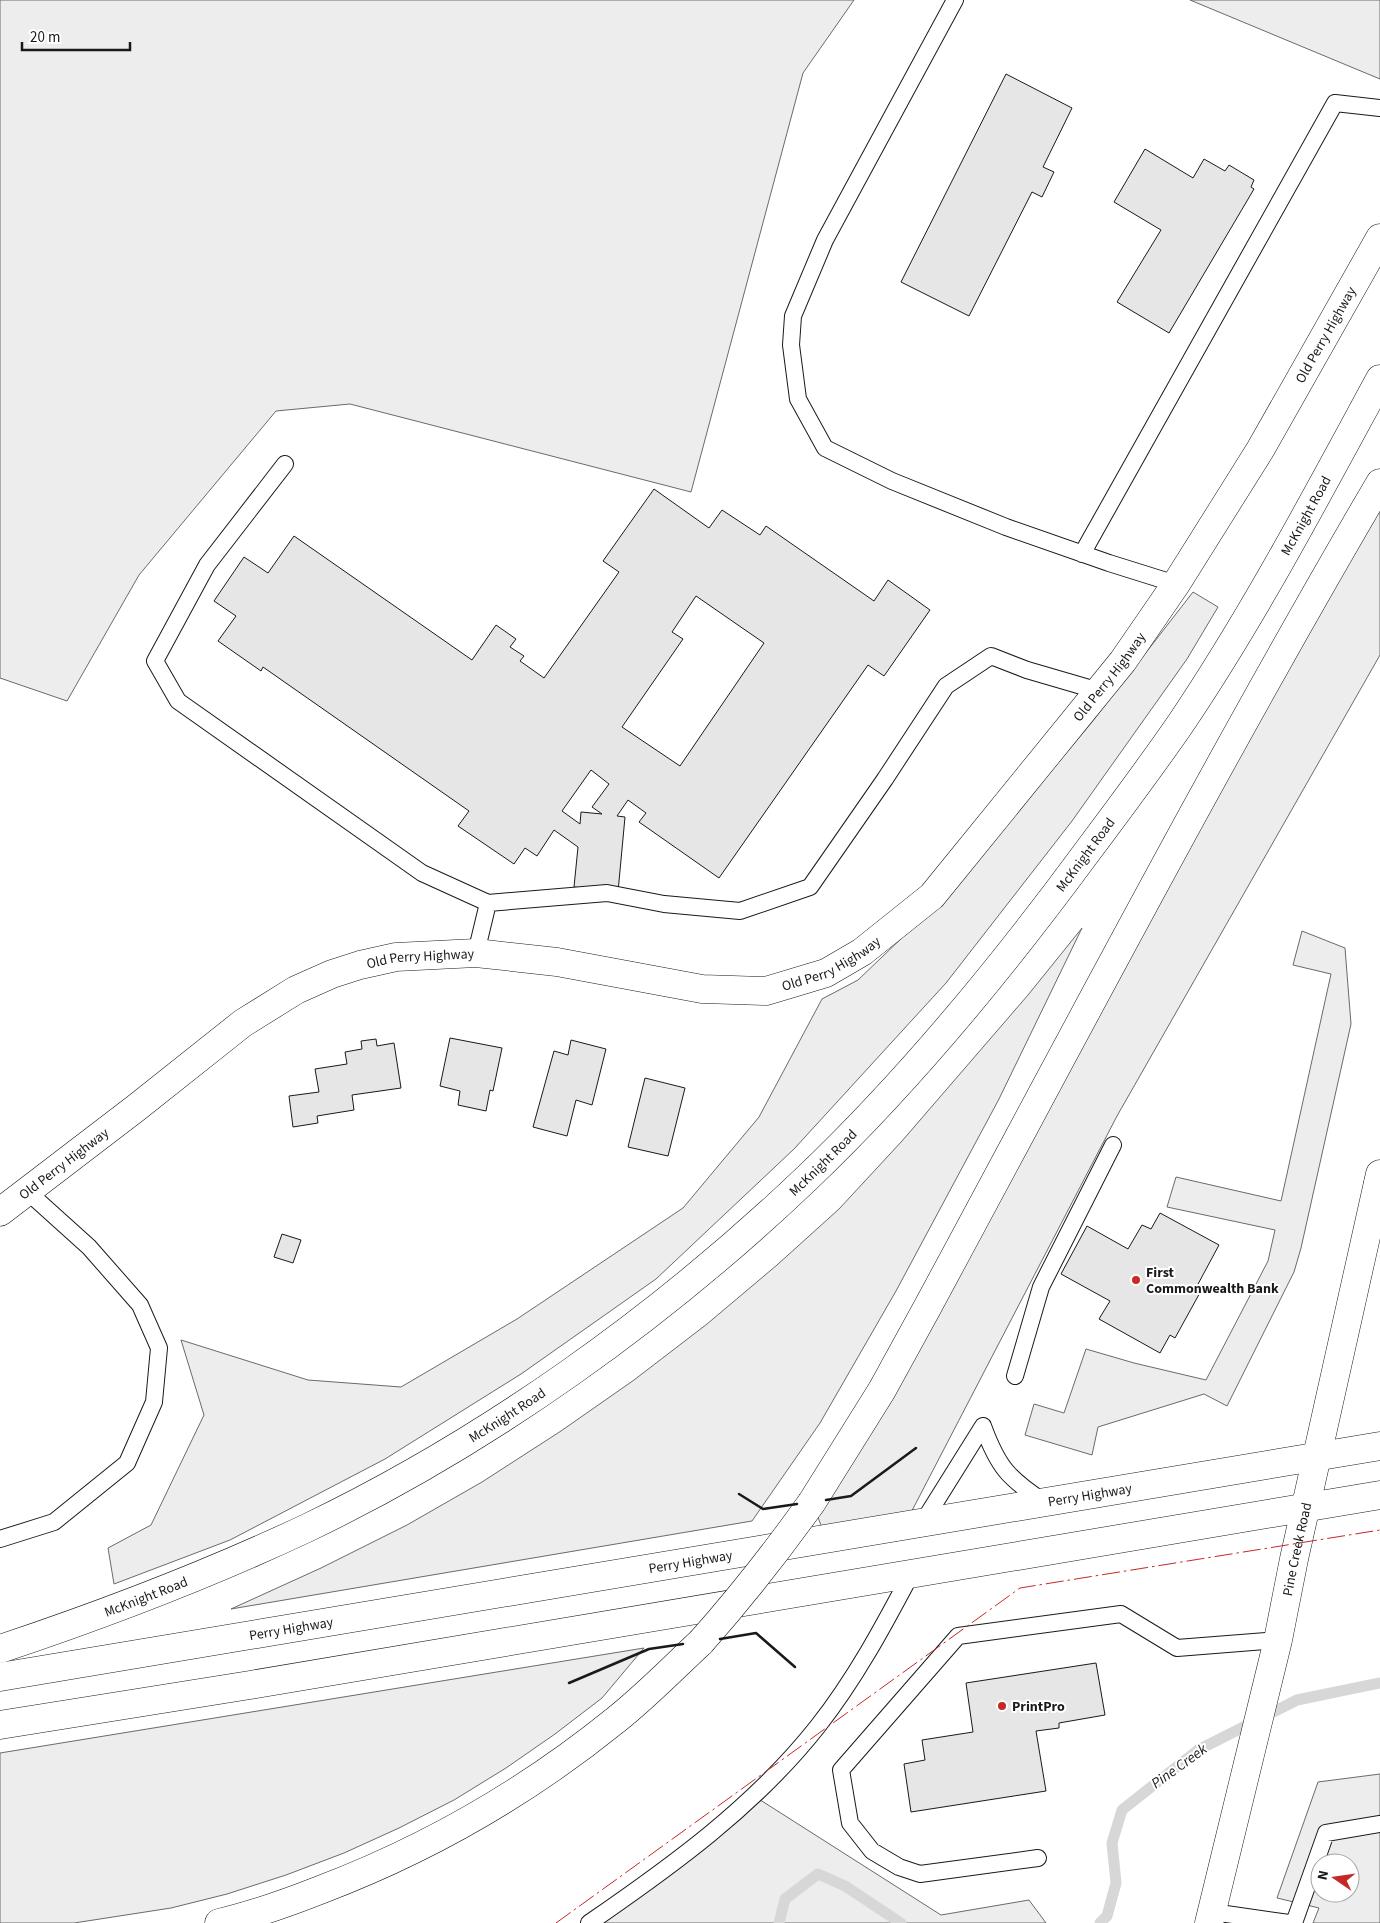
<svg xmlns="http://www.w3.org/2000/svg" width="1380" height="1923" font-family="'Source Sans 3',sans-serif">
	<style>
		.built { fill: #ededed; stroke: #6a6a6a; fill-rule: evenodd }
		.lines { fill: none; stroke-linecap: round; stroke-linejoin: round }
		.stream { stroke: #d7d7d7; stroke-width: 11 }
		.building { fill: #e6e6e6; stroke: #1a1a1a; fill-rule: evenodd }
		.service-casing { stroke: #1a1a1a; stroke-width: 18 }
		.tertiary-casing { stroke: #1a1a1a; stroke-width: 29 }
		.primary-casing { stroke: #1a1a1a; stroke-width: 29 }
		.trunk-casing { stroke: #1a1a1a; stroke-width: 29 }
		.service { stroke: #fff; stroke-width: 16 }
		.tertiary { stroke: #fff; stroke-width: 28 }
		.primary { stroke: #fff; stroke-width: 28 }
		.trunk { stroke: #fff; stroke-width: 28 }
		.trunk-bridge-casing { stroke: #1a1a1a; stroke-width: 29; stroke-linecap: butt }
		.trunk-bridge { stroke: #fff; stroke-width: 28 }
		.wall { stroke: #1a1a1a; stroke-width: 2.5 }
		.power { stroke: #c62828; stroke-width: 1; stroke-dasharray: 18 4 2.5 4; stroke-linecap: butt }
		.poi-dot { fill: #c62828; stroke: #fff; stroke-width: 2 }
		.labels { text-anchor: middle; stroke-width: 4; stroke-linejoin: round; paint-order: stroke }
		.street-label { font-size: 14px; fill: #1a1a1a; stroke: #fff }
		.poi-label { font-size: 14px; font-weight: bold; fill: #1a1a1a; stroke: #fff; text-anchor: start }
		.water-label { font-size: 15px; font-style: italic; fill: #1a1a1a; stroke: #fff }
	</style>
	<rect width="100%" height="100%" fill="#fff"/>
	<path class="built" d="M0,0H854L803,73L691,492L350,404L276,411L139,575L67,701L0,678Z
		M1190,0H1380V79Z
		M1380,483V655L1117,1116L904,1526L826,1538L812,1502Z
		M1193,592L1218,607L1187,659L1072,821L946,983L794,1149L656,1279L521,1374L385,1459L230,1540L114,1584L108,1548L151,1525L204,1415L181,1340L308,1380L401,1387L517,1319L683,1208L759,1117L822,999L858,980L954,888L1092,722Z
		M1082,928L999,1099L896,1291L820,1423L752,1521L231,1609L321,1568L407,1525L482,1482L561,1431L634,1380L707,1324L777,1265L839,1209L902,1141L1028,995Z
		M1302,931L1345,948L1351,1024L1301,1248L1294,1272L1227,1406L1204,1394L1098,1427L1092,1455L1025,1435L1034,1404L1064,1413L1086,1349L1134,1363L1206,1380L1268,1261L1275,1230L1167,1207L1176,1177L1281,1201L1331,974L1293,965Z
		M644,1648L602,1698L555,1734L506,1768L454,1800L399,1828L344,1853L286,1875L227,1894L171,1908L74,1923H0V1753Z
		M1380,1774V1923H1313L1319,1908L1277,1898L1318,1782ZM1320,1863H1350V1893H1320Z
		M754,1796L941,1915L1029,1900L1046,1923H589Z"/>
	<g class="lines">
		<path class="stream" d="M779,1923L785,1899L818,1874L845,1886L901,1923
			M1100,1923L1107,1916L1116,1883L1112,1843L1122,1810L1198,1750L1297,1700L1380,1683"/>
	</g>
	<path class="building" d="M1006,74L1072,108L1043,167L1054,172L1042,197L1032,192L969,316L901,282Z
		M1145,149L1193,178L1204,159L1225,171L1229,165L1254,180L1251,187L1254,189L1169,333L1117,302L1161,230L1114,202Z
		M654,489L709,528L722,510L760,535L766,526L874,601L888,580L930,610L884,676L868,665L719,878L639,822L646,813L628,800L617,816L625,817L618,892L574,887L578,847L554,830L537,856L525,848L514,864L458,826L469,811L263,667L261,671L218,641L236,616L214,601L244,557L268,573L294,536L472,660L496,625L516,639L510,647L524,656L520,661L544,678L619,572L603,561ZM696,596L764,643L680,766L622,727L683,639L672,632ZM591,770L609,784L592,807L602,814L581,812L580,824L562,811Z
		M450,1038L502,1048L493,1091L490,1090L486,1111L458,1105L460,1091L440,1086Z
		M376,1039L377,1046L394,1043L401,1088L352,1095L354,1110L317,1116L318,1123L293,1127L289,1096L319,1092L315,1069L347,1064L345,1052L362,1049L361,1041Z
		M571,1040L606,1049L592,1105L576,1100L567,1136L533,1127L554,1051L568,1055Z
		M645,1078L685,1088L668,1156L628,1147Z
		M1160,1213L1219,1245L1197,1286L1202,1289L1175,1338L1170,1335L1160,1353L1099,1319L1110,1301L1061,1274L1087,1226L1128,1249L1142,1225L1151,1229Z
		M282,1234L301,1240L293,1263L274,1257Z
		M1096,1663L1105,1715L1059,1723V1728L1036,1731L1046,1791L911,1812L904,1764L925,1760L922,1740L973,1732L966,1683Z"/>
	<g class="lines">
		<g class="service-casing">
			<path id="service" d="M955,0L825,240L793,316L791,345L798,399L825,448L892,481L1006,527L1109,563L1176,584
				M285,464L207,565L155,661L178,701L422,873L488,903
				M1082,554L1335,103L1380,108
				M476,953L488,903L607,893L664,904L740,911L810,887L885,779L946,686L991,656L1027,670L1099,691
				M1015,1376L1041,1287L1113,1145
				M983,1426C998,1467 1008,1478 1044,1502
				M923,1522L983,1426
				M0,1539L54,1522L127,1463L154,1402L159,1348L140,1305L89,1247L28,1192
				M1038,1858L920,1874L899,1867L872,1851L850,1823L841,1770L958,1636L1121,1614L1177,1648L1278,1640
				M1212,1912L1289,1923
				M589,1923C672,1866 755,1806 818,1726C855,1679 883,1627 911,1574
				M1294,1923L1326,1833L1380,1824"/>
		</g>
		<g class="tertiary-casing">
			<g id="tertiary">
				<path id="s1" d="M0,1212L136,1108L243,1023L296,990L332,974L360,965L396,957L476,953L557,962L702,989L766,991L826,973L862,952L932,896L1123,661L1176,584L1260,450L1380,238"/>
				<path id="s2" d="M1209,1923L1278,1640L1294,1559L1380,1174"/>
			</g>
		</g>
		<g class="primary-casing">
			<g id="primary">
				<path d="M1378,1184L1380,1185"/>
				<path id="s3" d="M0,1677L1380,1446"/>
				<path d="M0,1725L250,1685L1380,1495"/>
			</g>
		</g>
		<g class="trunk-casing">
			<g id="trunk">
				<path d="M812,1502L882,1390L927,1308C1076,1032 1221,754 1380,483"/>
				<path id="s4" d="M0,1649C105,1614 207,1575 307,1528C488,1441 660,1318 806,1179C909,1081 1000,970 1084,856C1117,812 1150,768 1181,723C1255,613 1317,495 1380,379"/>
				<path d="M219,1923C253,1915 287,1903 320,1890C428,1849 527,1792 617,1719C647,1695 673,1668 701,1642"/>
			</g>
		</g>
		<use href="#service" class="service"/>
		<use href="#tertiary" class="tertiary"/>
		<use href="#primary" class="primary"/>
		<use href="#trunk" class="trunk"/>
		<g class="trunk-bridge-casing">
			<path id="trunk-bridge" d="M701,1642C741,1597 777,1551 812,1502"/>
		</g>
		<use href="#trunk-bridge" class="trunk-bridge"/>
		<path class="wall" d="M739,1494L763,1509L797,1504
			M826,1500L851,1496L916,1448
			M720,1639L756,1633L795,1667
			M569,1683L649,1649L683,1644"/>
		<path class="power" d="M556,1923L1020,1588L1380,1530"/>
	</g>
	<g class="poi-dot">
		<circle cx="1136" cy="1280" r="5"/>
		<circle cx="1002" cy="1706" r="5"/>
	</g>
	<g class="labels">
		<g class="street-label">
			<text dy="5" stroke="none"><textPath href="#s1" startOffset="1730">Old Perry Highway</textPath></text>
			<text dy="5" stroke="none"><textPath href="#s4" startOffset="1775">McKnight Road</textPath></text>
			<text dy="5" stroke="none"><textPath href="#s1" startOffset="1325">Old Perry Highway</textPath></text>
			<text dy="5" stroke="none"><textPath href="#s4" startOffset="1370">McKnight Road</textPath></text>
			<text dy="5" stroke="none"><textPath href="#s1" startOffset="500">Old Perry Highway</textPath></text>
			<text dy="5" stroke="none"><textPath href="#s1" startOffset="920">Old Perry Highway</textPath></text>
			<text dy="5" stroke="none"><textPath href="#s4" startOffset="965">McKnight Road</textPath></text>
			<text dy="5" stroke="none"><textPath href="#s1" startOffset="80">Old Perry Highway</textPath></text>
			<text dy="5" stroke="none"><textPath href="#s4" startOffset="560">McKnight Road</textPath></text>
			<text dy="5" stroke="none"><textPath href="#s3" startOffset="1105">Perry Highway</textPath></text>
			<text dy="5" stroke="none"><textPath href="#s2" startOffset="384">Pine Creek Road</textPath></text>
			<text dy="5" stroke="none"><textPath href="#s3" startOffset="700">Perry Highway</textPath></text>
			<text dy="5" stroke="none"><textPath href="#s4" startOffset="155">McKnight Road</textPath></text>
			<text dy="5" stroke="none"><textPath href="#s3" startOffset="295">Perry Highway</textPath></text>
		</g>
		<g class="poi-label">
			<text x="1146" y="1277">First<tspan x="1146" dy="16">Commonwealth Bank</tspan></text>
			<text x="1012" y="1711">PrintPro</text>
		</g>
		<g class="water-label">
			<text transform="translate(1179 1766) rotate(-36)" y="5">Pine Creek</text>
		</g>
	</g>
	<g transform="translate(1335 1878) rotate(283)"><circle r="24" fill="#ffffff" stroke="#a3a3a3"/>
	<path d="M0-4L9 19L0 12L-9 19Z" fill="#c62828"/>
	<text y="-8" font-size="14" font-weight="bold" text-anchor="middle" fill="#1a1a1a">N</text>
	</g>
	<path d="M22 42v8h108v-8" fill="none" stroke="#1a1a1a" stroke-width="2.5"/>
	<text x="30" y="42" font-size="15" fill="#1a1a1a" stroke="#ffffff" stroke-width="4" paint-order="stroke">20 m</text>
</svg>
